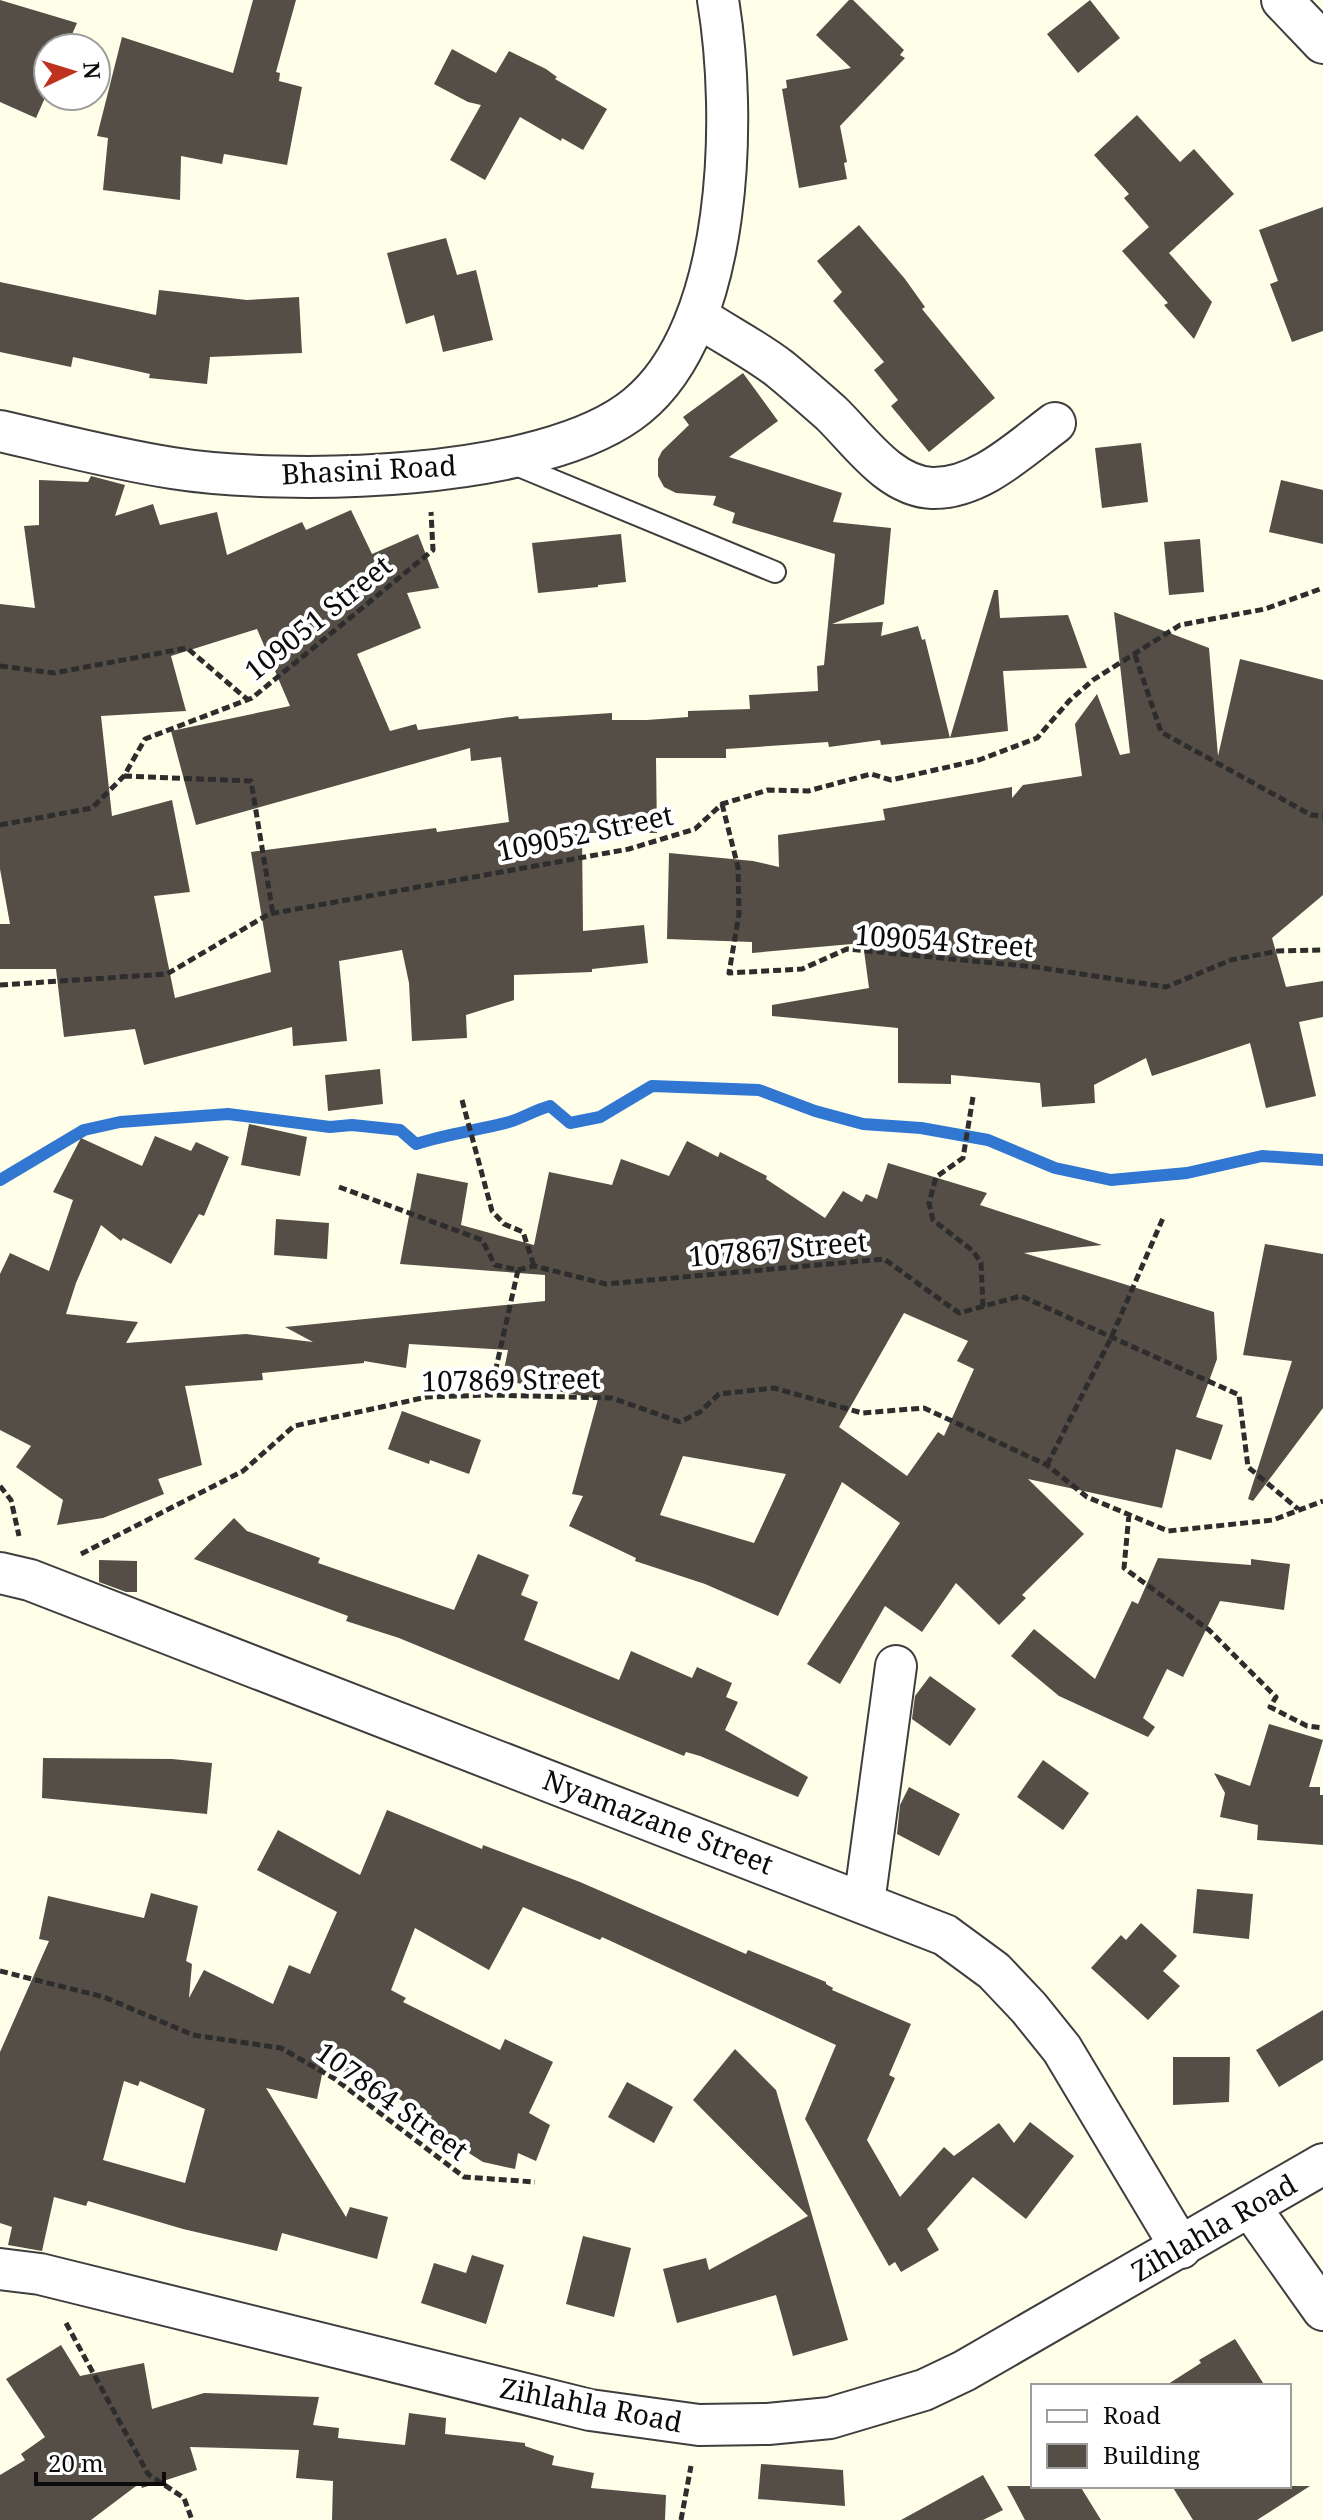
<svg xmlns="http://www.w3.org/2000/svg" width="1323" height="2520" font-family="'Noto Serif',serif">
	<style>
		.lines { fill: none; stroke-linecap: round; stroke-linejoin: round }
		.stream { stroke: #3177d2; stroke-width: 12 }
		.building { fill: #544e47; fill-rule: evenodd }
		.service-casing { stroke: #3e3e3e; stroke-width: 24 }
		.minor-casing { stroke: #3e3e3e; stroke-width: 44 }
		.path { stroke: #2d2d2d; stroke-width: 5; stroke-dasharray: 8 4; stroke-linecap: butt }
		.service { stroke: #fff; stroke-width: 20 }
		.minor { stroke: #fff; stroke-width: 40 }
		.labels { text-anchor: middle; stroke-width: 8; stroke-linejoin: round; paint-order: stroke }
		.street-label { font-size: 28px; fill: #0b0b0b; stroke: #fff }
	</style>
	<rect width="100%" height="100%" fill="#fffee9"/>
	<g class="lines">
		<path class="stream" d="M0,1180L84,1130L120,1122L228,1114L330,1127L352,1125L400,1130L416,1144C447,1134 478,1130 509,1122C523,1118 535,1110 550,1106L570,1123L600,1117L652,1086L759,1090L815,1111L863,1124L921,1128L988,1140L1055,1168L1111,1180L1187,1173L1262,1156L1323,1160"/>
	</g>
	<path class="building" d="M0,0L77,23L66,48H48V91L36,118L0,102Z
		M253,0H296L276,72L280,73L279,81L302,87L287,165L224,154L222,164L181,156L180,200L103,190L108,138L97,136L122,37L233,73Z
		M849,0H853L904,50L900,55L905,58L840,126L847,162L844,163L847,179L799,188L782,89L787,88L786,80L851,68L816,35Z
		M1090,0L1120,38L1078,73L1047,34Z
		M452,49L496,73L509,51L546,69L557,77L555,79L607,109L583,150L562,138L561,141L520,117L485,180L450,160L481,105L468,102L434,84Z
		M1137,115L1180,162L1194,149L1234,194L1169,253L1212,302L1194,339L1164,305L1168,303L1122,251L1149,227L1124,198L1129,194L1094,155Z
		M1323,207V331L1292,342L1270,284L1278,281L1259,230Z
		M859,225L905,279L925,307L922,309L995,398L929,452L891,406L898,400L874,370L884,362L833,301L842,292L817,261Z
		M446,238L457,275L476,270L493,340L443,352L434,315L406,324L387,253Z
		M0,282L156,315L159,290L247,300L299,297L302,353L210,357L207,384L149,378L150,374L73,357L71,367L0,352Z
		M743,373L778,421L729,457L842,493L833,522L891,528L884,604L832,624L883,622L881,636L918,626L922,640L925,639L950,738L881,745L880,740L829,747L828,742L726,749V758H656L657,833H582L583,931L644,925L648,963L592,969V972L514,975V1000L466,1015L467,1038L412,1041L409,983L402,950L339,961L347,1041L293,1046L292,1027L144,1065L135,1029L64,1037L56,969H0V924H10L0,869V604L35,608L24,526L39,525V480L88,482L91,476L125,485L115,516L153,504L160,525L217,512L227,555L302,522L306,530L351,510L372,554L418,534L439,588L407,593L421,628L357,654L390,731L416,724L418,730L518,716L519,719L612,713V720H647L688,717V711L750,709L749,695L818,691L817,666L824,665L835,554L732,523L735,513L713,505L716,496L676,493L664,487L658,476V459L662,451L689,425L683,417ZM257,629L290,706L171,731L196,825L470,748L471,761L501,757L509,822L437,832L436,828L251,852L271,972L175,998L154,896L190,892L172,800L112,816L101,716L186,711L171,656Z
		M1141,443L1148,502L1102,508L1095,448Z
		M1281,480L1323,490V544L1269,532Z
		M621,534L626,582L598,585V587L538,593L532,543Z
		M1200,539L1204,592L1169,595L1164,542Z
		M994,590H998L1000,618L1068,615L1087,668L1003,671L1008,731L950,738Z
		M1114,612L1209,648L1218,756L1240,659L1323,680V895L1272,938L1286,987L1323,981V1017L1299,1022L1316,1096L1266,1108L1250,1043L1152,1076L1146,1058L1094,1085L1095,1103L1042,1107L1040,1083L951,1075V1084L898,1083V1028L772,1016V1005L869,988L863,943L752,953V942L667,939L669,853L753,861L779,867L778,835L885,820L883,809L1012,787V798L1023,785L1082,776L1075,724L1097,694L1120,755L1130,753Z
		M380,1069L383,1104L328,1111L325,1075Z
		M249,1124L307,1137L300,1176L241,1165Z
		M155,1136L191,1151L196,1142L229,1157L204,1216L199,1214L171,1264L123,1238L121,1241L101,1225L76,1283L66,1314L138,1322L126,1343L246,1334L313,1342L285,1327L545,1301V1275L400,1264L417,1173L468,1183L461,1225L534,1245L549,1172L612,1185L621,1159L669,1176L687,1141L718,1157L720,1152L767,1176L766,1179L825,1218L843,1191L862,1202L866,1194L877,1199L888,1163L987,1193L980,1205L1102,1245L1024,1253L1214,1312L1217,1359L1196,1417L1223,1425L1211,1460L1176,1449L1162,1508L1028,1479L1084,1534L1022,1595L1026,1598L999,1625L956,1583L922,1632L885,1606L840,1684L807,1664L900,1523L842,1482L778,1616L705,1584L635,1561L636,1558L569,1526L583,1496L572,1494L598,1399L502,1380L508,1350L409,1344L406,1368L364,1361V1363L262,1373L263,1380L185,1386L202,1465L158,1479L164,1494L103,1518L57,1525L63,1500L16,1467L31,1446L0,1430V1274L10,1253L49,1271L73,1200L53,1192L81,1138L142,1166ZM904,1313L968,1341L957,1361L974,1369L944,1436L938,1432L907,1476L839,1427ZM683,1456L786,1474L754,1543L660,1515Z
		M276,1219L329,1223L327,1259L274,1255Z
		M1265,1244L1323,1254V1408L1253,1501L1248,1499L1292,1361L1243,1355Z
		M402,1411L481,1440L469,1474L430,1460L429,1464L388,1449Z
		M234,1518L247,1531L320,1558L318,1563L454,1610L478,1554L529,1575L521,1595L538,1602L524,1640L619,1680L631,1651L692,1678L697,1667L732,1683L726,1697L738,1702L725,1730L808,1777L798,1797L700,1756L686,1752L684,1756L399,1638L346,1621L348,1616L194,1559Z
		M1158,1558L1251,1565V1559L1290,1564L1284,1610L1220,1601L1183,1677L1167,1669L1143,1718L1155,1727L1148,1737L1059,1696L1011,1656L1034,1629L1095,1679L1132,1601L1138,1604Z
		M99,1560L137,1561V1592H126L99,1582Z
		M930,1676L976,1709L950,1746L912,1719L915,1696Z
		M1269,1724L1323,1740L1309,1787H1320V1795H1323V1845L1257,1840L1258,1825L1220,1817L1225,1793L1214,1773L1250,1786Z
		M43,1758L172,1759L212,1763L207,1814L42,1798Z
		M1043,1760L1089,1793L1063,1830L1017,1797Z
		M909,1787L960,1814L939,1856L897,1834L900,1805Z
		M387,1810L482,1849L483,1845L580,1882L746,1954L748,1950L826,1982V1984L833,1988L832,1990L911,2024L889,2075L895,2078L867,2140L900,2197L944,2147L954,2156L999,2123L1014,2143L1030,2122L1074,2156L1026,2219L973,2177L927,2229L939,2250L901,2272L895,2262L889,2266L805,2119L836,2045L602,1937L600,1940L523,1907L489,1970L415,1928L391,1990L406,1998L403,2002L500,2050L505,2039L553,2062L529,2113L550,2125L536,2161L518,2153L515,2169L483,2162L426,2126L432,2116L393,2096L395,2091L324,2065L317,2099L266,2088L346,2217L350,2207L388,2217L377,2259L282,2233L277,2251L183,2229L88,2201L86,2206L54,2197L42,2251L8,2245L12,2227L0,2223V2052L49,1941L39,1939L48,1896L144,1918L151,1893L198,1906L186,1961L192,1964L189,1998L204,1970L273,2004L289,1965L310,1974L337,1912L257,1870L278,1830L360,1875ZM124,2081L138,2086L140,2081L205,2109L185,2183L103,2160Z
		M1197,1889L1253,1894L1249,1939L1193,1933Z
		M1141,1923L1177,1956L1163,1971L1180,1986L1148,2020L1091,1968L1121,1935L1126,1940Z
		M1323,2010V2060L1279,2087L1256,2050Z
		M735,2049L776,2090L848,2340L793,2356L776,2295L677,2323L663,2269L706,2258L709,2270L808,2216L693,2100Z
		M1173,2057H1230L1229,2102L1173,2105Z
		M627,2082L673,2107L654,2143L608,2117Z
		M583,2236L631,2248L614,2317L566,2304Z
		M472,2255L504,2265L486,2324L421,2303L434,2263L466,2273Z
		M1235,2339L1265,2386H1165L1201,2363L1199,2360Z
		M61,2345L80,2376L144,2363L152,2409L204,2393L319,2397L313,2425L339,2428L338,2438L405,2445L409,2413L446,2418L445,2434L525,2443V2446L554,2456L552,2465L594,2473L591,2488L666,2495L665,2520H332L333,2481L296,2478L299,2450L190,2447L197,2470L142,2488L140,2483L91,2520H0V2475L25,2460L21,2454L45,2437L6,2379Z
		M761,2464L843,2470L845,2506L758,2499Z
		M983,2475L1003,2510L983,2520H901Z
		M1007,2486H1080L1101,2520H1025Z
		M1172,2486H1310L1257,2520H1193Z"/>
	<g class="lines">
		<g class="service-casing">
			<path id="service" d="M509,462L775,572"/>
		</g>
		<g class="minor-casing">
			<path id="minor" d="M1282,0L1323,43
				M697,316C724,334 754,349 780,369C797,383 814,398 831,413C859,440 889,486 932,488C979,489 1020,449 1055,423
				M0,431C57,444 114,459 172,468C286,486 545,482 637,406C734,327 737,114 718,0
				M0,1573L30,1580L945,1935L994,1971L1029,2008L1062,2049L1181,2248
				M864,1903L896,1666
				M1250,2207L1323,2310
				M0,2269L40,2274L590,2410L699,2425L768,2424L830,2418L924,2390L964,2371L1323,2164"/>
		</g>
		<path class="path" d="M1135,655L1161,732L1311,815L1323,816
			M0,666L54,673L187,648L248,700
			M124,776L251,781L273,914
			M722,804L738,867L739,914L729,973L802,969L847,949L1036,967L1166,987L1231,960L1278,951L1323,950
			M0,825L92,808L124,776L145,739L252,698L433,550L431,512
			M0,985L167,974L269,914L629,849L695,829L722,804L768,790L808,791L871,774L891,780L979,760L1037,738L1069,701L1093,680L1180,625L1265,609L1323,588
			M973,1097L963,1158L936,1177L929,1203L933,1220L973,1251L981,1263L983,1307
			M462,1100L492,1211L504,1224L523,1232L534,1266
			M339,1187L482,1240L495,1265L518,1270L534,1266L606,1284L884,1259L959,1313L1021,1296L1239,1395L1248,1467L1298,1509
			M490,1395L518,1270
			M1047,1465L1111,1338L1163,1218
			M0,1486L11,1500L19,1536
			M1129,1514L1124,1568L1209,1630L1276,1697L1270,1707L1307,1726L1323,1728
			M81,1554L243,1471L294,1426L427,1397L490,1395L612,1398L680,1422L700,1412L719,1394L774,1388L862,1413L924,1408L1047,1465L1087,1497L1168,1531L1273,1520L1323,1501
			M0,1971L104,1997L193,2035L281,2048L335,2079L464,2177L535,2182
			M66,2323L148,2474L184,2498L192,2520
			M681,2520L691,2466"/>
		<use href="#service" class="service"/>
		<use href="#minor" class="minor"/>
	</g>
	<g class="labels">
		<g class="street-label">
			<text transform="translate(369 470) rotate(-3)" y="10">Bhasini Road</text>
			<text transform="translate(318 618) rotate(-39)" y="10">109051 Street</text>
			<text transform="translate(585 833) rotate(-12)" y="10">109052 Street</text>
			<text transform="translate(944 941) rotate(4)" y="10">109054 Street</text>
			<text transform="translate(778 1249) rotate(-5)" y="10">107867 Street</text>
			<text transform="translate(511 1380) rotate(-1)" y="10">107869 Street</text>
			<text transform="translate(658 1822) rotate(21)" y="10">Nyamazane Street</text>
			<text transform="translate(392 2101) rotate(36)" y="10">107864 Street</text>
			<text transform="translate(1214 2228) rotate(-30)" y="10">Zihlahla Road</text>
			<text transform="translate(591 2405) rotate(11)" y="10">Zihlahla Road</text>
		</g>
	</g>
	<rect x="1031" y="2384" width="260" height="104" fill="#ffffff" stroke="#9d9d9d" stroke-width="2"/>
	<rect x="1047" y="2410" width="40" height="12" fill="#ffffff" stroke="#9d9d9d" stroke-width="2"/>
	<text x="1103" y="2424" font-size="24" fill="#0b0b0b">Road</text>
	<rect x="1047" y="2444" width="40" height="24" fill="#544e47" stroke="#9d9d9d" stroke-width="2"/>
	<text x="1103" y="2464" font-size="24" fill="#0b0b0b">Building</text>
	<g transform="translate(72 72) rotate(86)"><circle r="38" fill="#ffffff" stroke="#9d9d9d" stroke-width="2"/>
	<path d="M0-6L14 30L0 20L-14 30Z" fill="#bf321f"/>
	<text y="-12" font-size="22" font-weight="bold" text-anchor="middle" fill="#0b0b0b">N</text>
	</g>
	<path d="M36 2472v12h128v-12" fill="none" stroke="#0b0b0b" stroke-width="4"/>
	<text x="48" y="2472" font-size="24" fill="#0b0b0b" stroke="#ffffff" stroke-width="6" paint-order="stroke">20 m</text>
</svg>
